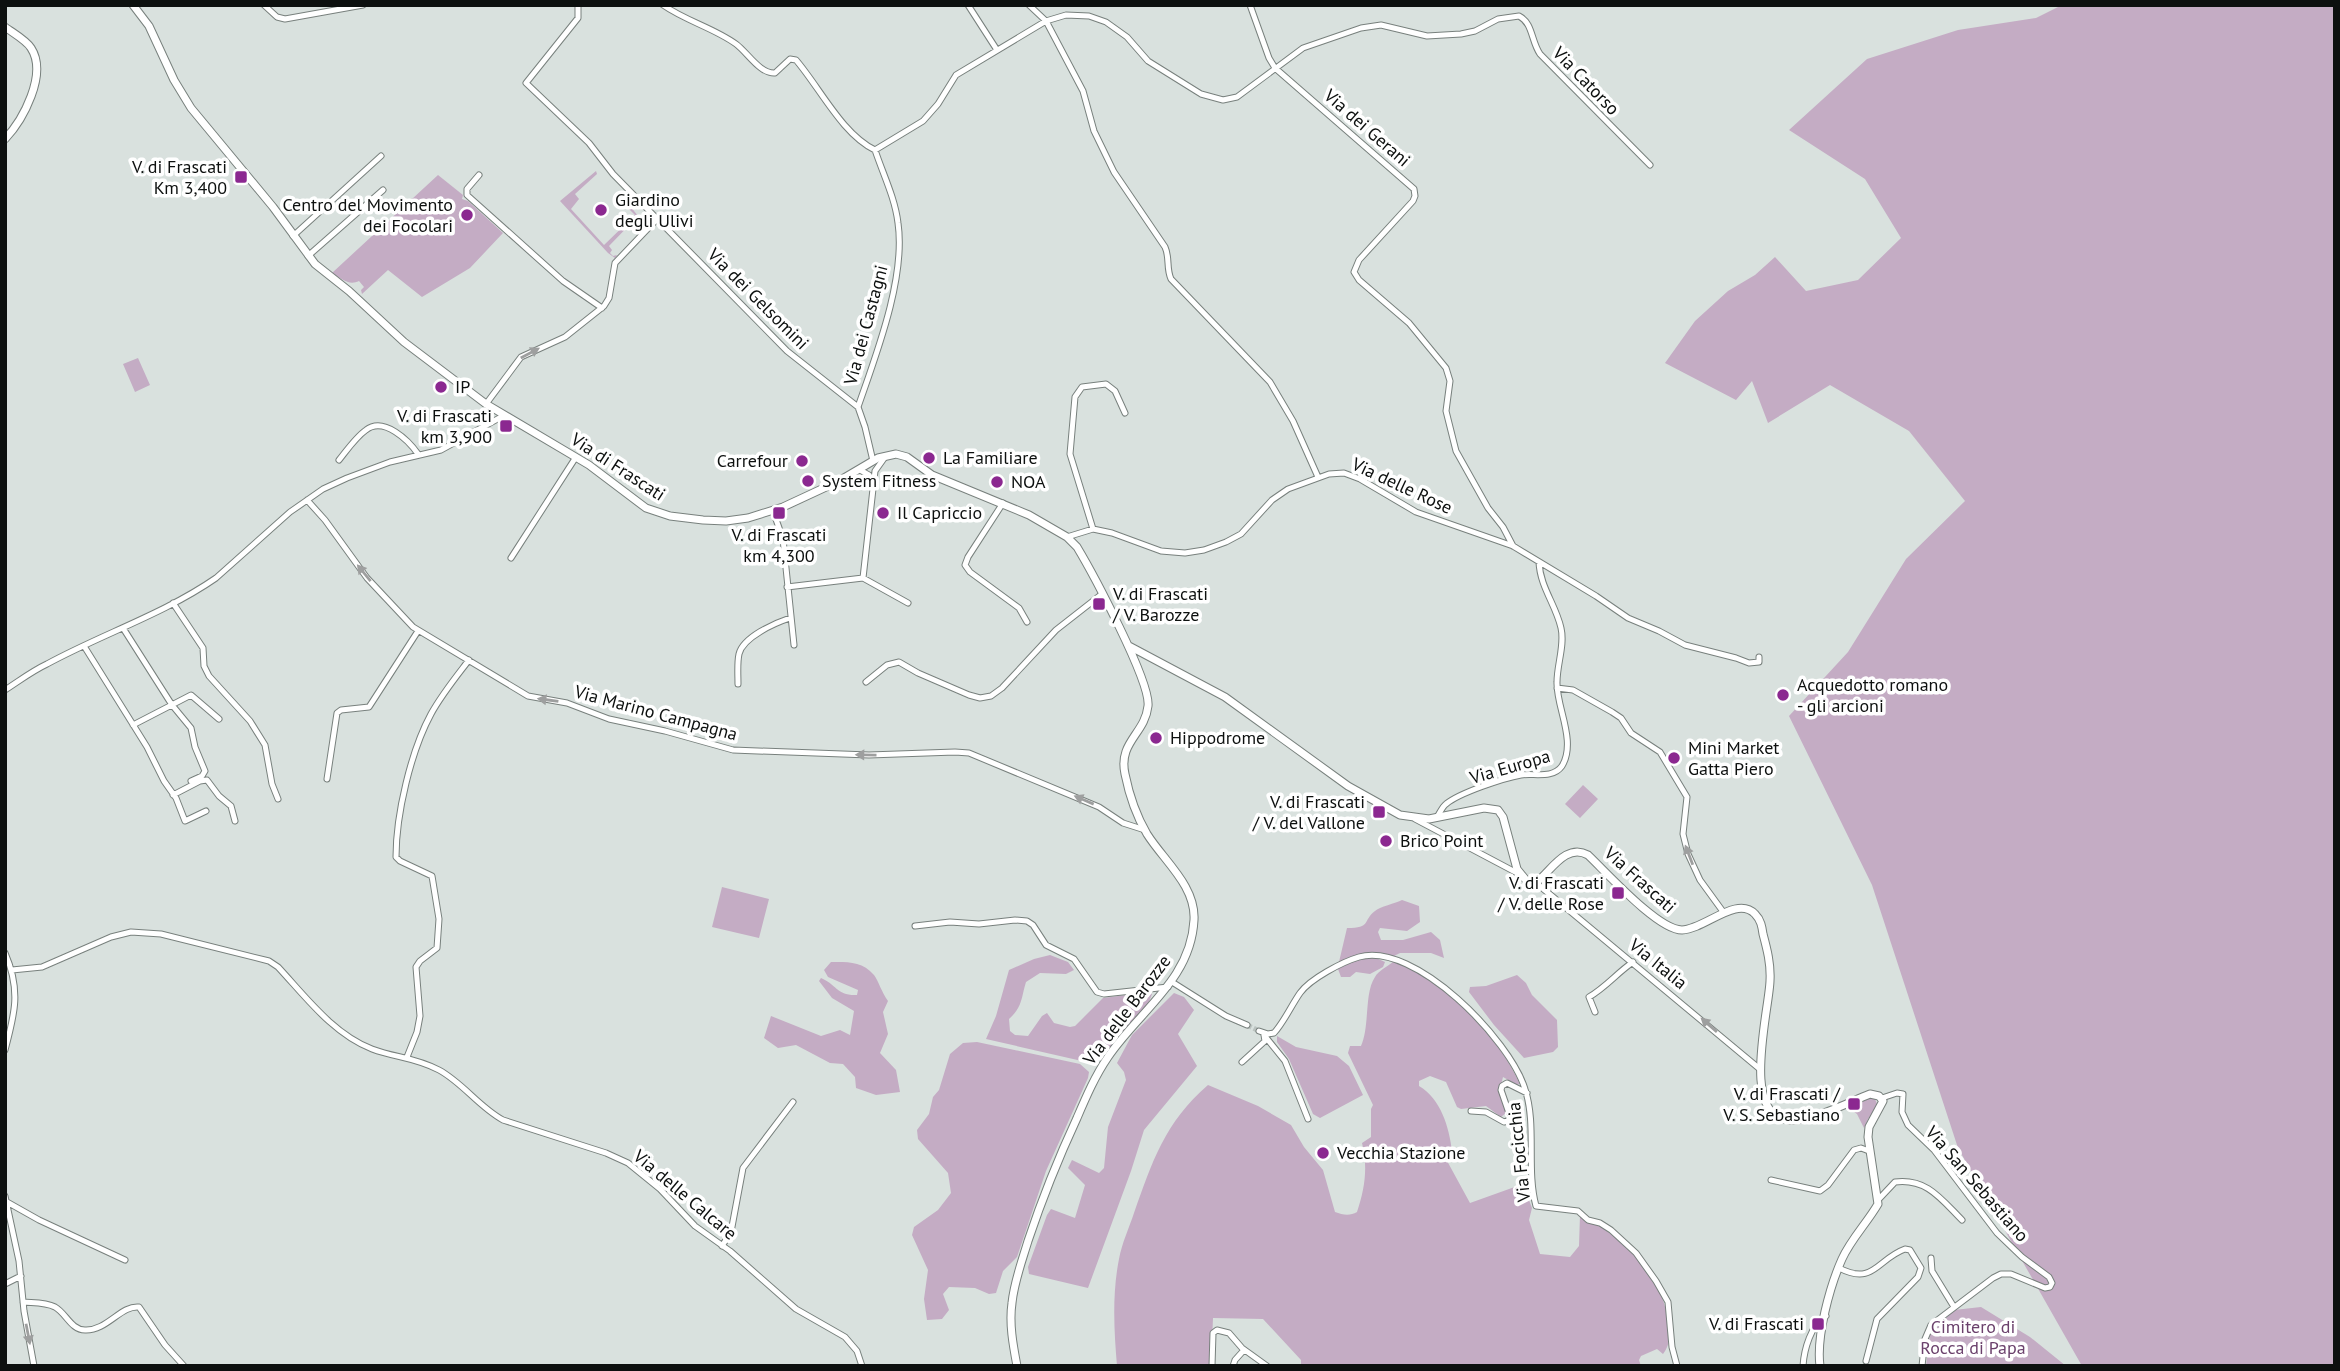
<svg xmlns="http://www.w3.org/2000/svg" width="2340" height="1371" font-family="'PT Sans',sans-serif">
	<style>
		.green { fill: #c4acc4 }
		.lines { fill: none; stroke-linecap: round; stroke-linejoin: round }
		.minor-tunnel { stroke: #bac2bf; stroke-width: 5; stroke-dasharray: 5 2.5; stroke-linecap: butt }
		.minor-casing { stroke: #78807d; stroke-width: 7 }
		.secondary-casing { stroke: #78807d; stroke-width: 9 }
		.minor { stroke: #fff; stroke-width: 5 }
		.secondary { stroke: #fff; stroke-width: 7 }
		.oneway { fill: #9e9f9f }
		.poi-dot { fill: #8b2890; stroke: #fff; stroke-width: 2.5 }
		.labels { text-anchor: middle; stroke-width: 7; stroke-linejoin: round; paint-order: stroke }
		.street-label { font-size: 18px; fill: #0d100f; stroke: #fff }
		.poi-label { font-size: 18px; fill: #0d100f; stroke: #fff; text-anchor: start }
		.park-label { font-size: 18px; fill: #6b416c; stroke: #fff }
	</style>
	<rect width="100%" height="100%" fill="#d9e1de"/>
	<path class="green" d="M2062,5H2335V1366H2082L1958,1148L1872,885L1789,716L1848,652L1906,559L1965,501L1909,431L1830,385L1768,423L1752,381L1736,400L1665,363L1695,321L1728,291L1755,275L1775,257L1806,291L1858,280L1901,238L1865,179L1789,130L1867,59L1958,30L2036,18Z
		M596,171L597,174L575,194L579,199L571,209L604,245L635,215L620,200L623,197L638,216L609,246L612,250L610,253L613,256L617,255L615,258L608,253L560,201Z
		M438,175L463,195L462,199L468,201L503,233L470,268L422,297L388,270L362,294L361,290L364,287L359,281C349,286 342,279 332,273Z
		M138,358L150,385L135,392L123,364Z
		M1583,785L1598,799L1580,818L1565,804Z
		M722,887L769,899L759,938L712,927Z
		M1402,900L1419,906L1420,922L1407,931L1380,928L1378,932L1381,940H1403L1431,932L1440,940L1444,958L1431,953H1400L1392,957L1364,954L1339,962L1347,928C1372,928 1362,921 1375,911C1379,907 1396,903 1402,900Z
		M1050,955L1068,962L1074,970L1066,974L1040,973L1026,982C1021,998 1023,1006 1009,1019L1010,1031L1015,1035L1028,1036L1042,1016L1047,1013L1054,1023L1070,1027L1075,1026L1103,998L1150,992L1152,994L1149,1002L1095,1064L986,1039L996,1016L1009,970L1034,959Z
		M1367,958H1376L1385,962L1383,967L1370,974L1356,972L1350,977H1341L1338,969L1354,961Z
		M831,962C848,962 862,961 874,975C878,980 882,993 888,1001L883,1012L888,1034L880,1053L896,1070L900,1092L876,1095L856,1088L855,1077L843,1064L830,1063L796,1045L778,1048L764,1038L771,1016L821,1036L840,1030L850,1035L854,1011L832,998L819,981L821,978C836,984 837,996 857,995L858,990L828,977L824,970Z
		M1393,962C1446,979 1496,1033 1520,1084L1517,1085L1503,1077L1499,1093L1506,1113L1501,1117L1486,1106L1461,1109L1457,1107L1446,1082L1430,1076L1419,1081V1086C1441,1099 1449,1127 1452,1151L1446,1159L1470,1203L1523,1184L1532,1208L1529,1220L1540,1254L1570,1257L1579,1246L1580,1215C1621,1235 1665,1276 1668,1324C1669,1337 1671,1343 1663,1354L1657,1349L1641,1356L1639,1360L1641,1366H1301V1360L1263,1319L1213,1318L1211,1366H1117C1114,1331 1112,1294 1119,1259C1122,1243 1129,1228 1134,1213C1152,1162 1165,1122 1208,1085L1258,1106L1291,1125L1304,1147L1323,1170L1335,1212C1343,1215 1350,1216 1357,1212C1365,1188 1368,1167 1362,1143L1371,1137V1109L1373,1105L1348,1053L1350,1046H1361C1370,1026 1364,993 1375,977C1378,971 1388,966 1393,962Z
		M1517,975L1526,983L1532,995L1557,1020L1558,1047L1553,1052L1524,1058L1494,1025L1469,992L1470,987L1486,986Z
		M1174,993L1184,997L1194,1010L1178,1034L1197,1066L1144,1130L1131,1171L1088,1288L1029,1274L1028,1267L1047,1215L1051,1209L1075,1218L1085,1185L1068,1168L1072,1160L1099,1173L1104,1168L1108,1127L1126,1080L1124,1072L1117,1063L1132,1035Z
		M1277,1036L1296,1047L1337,1056L1349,1066L1363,1095L1320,1118L1313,1114L1289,1059L1277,1042Z
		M977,1042L1080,1064L1089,1072L1088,1078L1046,1171L1017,1257L1003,1271L996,1293L989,1294L975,1288L949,1287L943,1294L949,1310L942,1319L927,1320L924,1299L928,1270L912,1235L914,1227L938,1210L951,1193L948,1173L918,1139L917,1130L929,1114L933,1097L939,1090L950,1054L963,1043Z
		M1869,1099H1875L1878,1106L1868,1119L1864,1128L1857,1114L1847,1107Z
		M1981,1307L2030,1337L2066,1366H1926L1930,1334L1954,1310Z"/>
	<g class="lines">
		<path class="minor-tunnel" d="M1247,1025L1259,1031"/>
		<g class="minor-casing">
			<path id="minor" d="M264,5L277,17L285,19L363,5
				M578,5V18L526,83L589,143L613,174L787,351L858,407L865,427L873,461
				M663,5C686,21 714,28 736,44C748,53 760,74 775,73L790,59L796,60C820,88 842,134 875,150
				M968,5L997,50
				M1029,5L1046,21L1083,91L1094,131L1114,172L1165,247C1170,258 1166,268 1171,279L1270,382L1293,421L1318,477
				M1250,5L1269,58L1275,68L1414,189L1415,196L1413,201L1359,260L1354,272L1359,280L1409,323L1446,368L1450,381L1446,411L1456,451L1488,508L1503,527L1513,546
				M479,175L467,189V195L563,281L602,308
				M293,236L381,156
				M308,256L383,190
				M486,404L521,357L565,337L604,306L609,298L615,263L658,218
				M858,407C876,355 906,278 898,223C895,198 883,174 875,150L923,121L938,104L956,75L1046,21L1066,15L1089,16L1106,22L1127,37L1148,61L1201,94L1223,100L1237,97L1303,48L1361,28L1381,25L1427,36L1461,34L1475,31L1498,19L1519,16C1533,23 1531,41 1540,54L1650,165
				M339,460C347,450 356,437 366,430C384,416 409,441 418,454
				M860,470L869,475
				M307,500L325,520L367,578L413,627L528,696L567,703L609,719L665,731L733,750L869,755L955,752L969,753L1099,807L1123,823L1145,830
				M1003,503L968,557L965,565L970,572L1019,608L1027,622
				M773,511L783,539L794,645
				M1093,529L1070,454L1075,397L1082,387L1106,384L1115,391L1125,413
				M1067,537L1093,529L1112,533L1161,551L1185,553L1204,550L1226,542L1241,534L1272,500L1288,489L1329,474L1344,473L1360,479L1416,512L1513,546L1596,596L1628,618L1659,631L1685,645L1736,658L1749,663L1759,662V657
				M511,558L576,457
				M863,578L875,471L885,457
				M787,587L863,578L908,603
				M173,603L203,648L204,666L209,676L250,721L265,745L272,784L278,799
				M123,628L172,705L191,728L195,747L205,771L202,776L191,781
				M84,646L147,747L164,781L176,798L185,821L206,811
				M866,682L887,665L899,662L918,673L969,695L980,698L991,696L1002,688L1056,630L1102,594
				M738,684C738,675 737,663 739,654C743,637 775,623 790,618
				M1557,688L1573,690L1612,712L1621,718L1631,733L1660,752L1687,797L1683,834L1688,854L1700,880L1724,913
				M5,690C19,681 32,671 47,664C102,634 164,614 216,578L290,512L323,489L347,478L390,462L441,450L503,416
				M133,725L191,695L219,719
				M327,779L337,713L341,710L369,707L418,631
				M173,795L200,781L207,780L219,796L231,806L235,821
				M1437,817C1440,813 1442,807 1446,804C1459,793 1504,778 1521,775C1534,773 1553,779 1562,766C1577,741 1556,707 1557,682C1557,664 1565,645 1561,628C1556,605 1540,587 1539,562
				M1415,819L1519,874
				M1535,882L1761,1070
				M915,926L950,922L979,924L1015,920L1027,921L1033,925L1046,945L1074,959L1097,992L1104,994L1168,987
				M5,953C21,990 15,1013 5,1050
				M12,970L42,967L111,937L131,932L161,934L269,961L278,967C305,996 333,1034 372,1049C396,1058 414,1057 439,1070C463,1083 479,1107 503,1120L606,1153L628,1163L660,1189L695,1226L730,1251L796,1309L845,1337L857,1351L862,1366
				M1172,982L1226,1016L1247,1025
				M1595,1012L1589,997C1606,987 1617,973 1633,962
				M1259,1031L1268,1034L1274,1033C1284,1022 1291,1006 1300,993C1310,979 1342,962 1359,957C1415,941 1510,1040 1525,1089C1537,1125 1526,1169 1536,1206L1578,1211L1588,1220L1600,1223L1611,1230L1636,1253L1656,1281L1668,1302L1672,1347L1677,1366
				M1264,1035L1285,1061L1308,1119
				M407,1057L417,1032L420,1016L416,967L420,961L437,948L439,919L432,876L400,861L396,857C396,814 411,751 431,714C442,694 456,677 469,660
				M1242,1062L1265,1041L1264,1035
				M1882,1098L1897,1093L1903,1094L1902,1112L1908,1125L1934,1150L1997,1233L2022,1257L2049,1277L2052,1283L2050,1287L2045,1288L2011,1274H2001L1993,1278L1931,1325L1925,1339L1922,1366
				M1471,1111L1486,1112L1504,1122L1508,1121L1510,1116L1501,1090L1502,1086L1507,1083L1527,1093
				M1771,1180L1820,1191L1828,1185L1854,1150L1861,1148L1869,1151
				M5,1196L19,1261L24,1311L34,1366
				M1878,1200L1895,1182C1927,1178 1941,1199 1962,1220
				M7,1202L39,1220L125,1260
				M722,1246L731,1232L743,1168L793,1102
				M1931,1258L1932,1271L1954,1307
				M1839,1268C1874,1286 1877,1259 1905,1249L1910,1250L1921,1268L1918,1277L1877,1319L1866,1361
				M5,1284L21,1276
				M23,1302C33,1303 45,1302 55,1307C66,1313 71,1330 85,1330C107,1331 121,1305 139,1307L165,1345L184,1366
				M1212,1366L1213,1333L1217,1330L1229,1333L1242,1348L1267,1366
				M1233,1366L1235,1360L1244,1350
				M1803,1366C1804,1350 1811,1324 1826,1316"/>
		</g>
		<g class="secondary-casing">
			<path id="secondary" d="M133,5L149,26L174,80L191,108L273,207L315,264L349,291L404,342L486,404L589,465L646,508L670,516L703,520L726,521L748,518L783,507L839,481L878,458L896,454L907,457L932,475L1029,515L1067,537L1077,547C1092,572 1151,682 1148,706C1145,734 1118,742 1125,774C1129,794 1137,817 1147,834C1164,861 1196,886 1194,920C1191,980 1139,1011 1108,1057C1095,1076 1086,1097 1077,1118C1058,1159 1042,1199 1028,1241C1022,1261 1014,1282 1012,1303C1009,1323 1013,1345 1017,1366
				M5,27C13,33 26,40 31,48C48,74 23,120 5,139
				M1129,646L1225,697L1348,786L1400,815L1429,819L1484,808L1498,810L1503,817L1517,869L1526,880L1538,881C1552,869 1567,843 1588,855C1607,873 1658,930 1682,930C1705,929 1737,895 1755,914C1761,920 1762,927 1763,934C1767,949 1771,964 1770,981C1769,1011 1740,1117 1789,1120C1813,1121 1847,1103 1870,1094L1879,1096L1883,1101L1869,1127L1868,1137L1878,1204C1867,1223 1851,1239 1842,1259C1830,1286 1816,1336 1820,1366"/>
		</g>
		<use href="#minor" class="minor"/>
		<use href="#secondary" class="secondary"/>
	</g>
	<defs><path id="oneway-solid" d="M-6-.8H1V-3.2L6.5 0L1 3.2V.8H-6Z" transform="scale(1.75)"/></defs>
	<g class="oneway">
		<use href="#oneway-solid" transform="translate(530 353) rotate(-28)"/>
		<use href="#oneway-solid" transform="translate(364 573) rotate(-129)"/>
		<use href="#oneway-solid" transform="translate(548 700) rotate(-172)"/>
		<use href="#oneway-solid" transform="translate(866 755) rotate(-179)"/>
		<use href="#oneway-solid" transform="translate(1084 800) rotate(-157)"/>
		<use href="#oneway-solid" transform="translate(1689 855) rotate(-111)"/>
		<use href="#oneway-solid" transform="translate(1709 1025) rotate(-139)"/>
		<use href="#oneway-solid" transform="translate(28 1334) rotate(79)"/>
	</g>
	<g class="poi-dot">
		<rect x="234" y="170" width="14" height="14" rx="3.5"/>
		<circle cx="601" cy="210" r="7"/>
		<circle cx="467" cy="215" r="7"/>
		<circle cx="441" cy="387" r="7"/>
		<rect x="499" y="419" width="14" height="14" rx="3.5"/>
		<circle cx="929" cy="458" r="7"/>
		<circle cx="802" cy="461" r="7"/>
		<circle cx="808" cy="481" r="7"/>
		<circle cx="997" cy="482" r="7"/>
		<rect x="772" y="506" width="14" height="14" rx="3.5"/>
		<circle cx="883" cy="513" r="7"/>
		<rect x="1092" y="597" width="14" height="14" rx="3.5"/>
		<circle cx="1783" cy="695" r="7"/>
		<circle cx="1156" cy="738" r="7"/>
		<circle cx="1674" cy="758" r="7"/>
		<rect x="1372" y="805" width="14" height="14" rx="3.5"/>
		<circle cx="1386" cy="841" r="7"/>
		<rect x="1611" y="886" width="14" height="14" rx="3.5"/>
		<rect x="1847" y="1097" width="14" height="14" rx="3.5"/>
		<circle cx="1323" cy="1153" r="7"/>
		<rect x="1811" y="1317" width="14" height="14" rx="3.5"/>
	</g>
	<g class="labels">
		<g class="street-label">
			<text transform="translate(1586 81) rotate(46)" y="6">Via Catorso</text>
			<text transform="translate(1367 128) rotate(41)" y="6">Via dei Gerani</text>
			<text transform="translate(758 299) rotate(45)" y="6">Via dei Gelsomini</text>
			<text transform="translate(866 325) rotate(-75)" y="6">Via dei Castagni</text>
			<text transform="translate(618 467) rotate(33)" y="6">Via di Frascati</text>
			<text transform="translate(1402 486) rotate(25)" y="6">Via delle Rose</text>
			<text transform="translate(656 713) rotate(15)" y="6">Via Marino Campagna</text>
			<text transform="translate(1510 767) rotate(-16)" y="6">Via Europa</text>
			<text transform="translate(1640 880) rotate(42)" y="6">Via Frascati</text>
			<text transform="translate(1658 964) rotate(39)" y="6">Via Italia</text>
			<text transform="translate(1127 1010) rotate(-53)" y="6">Via delle Barozze</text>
			<text transform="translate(1519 1152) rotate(-96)" y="6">Via Focicchia</text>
			<text transform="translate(1977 1184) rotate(49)" y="6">Via San Sebastiano</text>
			<text transform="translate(685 1195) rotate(40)" y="6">Via delle Calcare</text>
		</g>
		<g class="poi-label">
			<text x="227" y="173" text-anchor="end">V. di Frascati<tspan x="227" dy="21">Km 3,400</tspan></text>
			<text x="615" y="206">Giardino<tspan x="615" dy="21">degli Ulivi</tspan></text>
			<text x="453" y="211" text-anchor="end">Centro del Movimento<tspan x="453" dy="21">dei Focolari</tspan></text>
			<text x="455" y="393">IP</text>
			<text x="492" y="422" text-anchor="end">V. di Frascati<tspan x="492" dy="21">km 3,900</tspan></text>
			<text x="943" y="464">La Familiare</text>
			<text x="788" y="467" text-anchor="end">Carrefour</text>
			<text x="822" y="487">System Fitness</text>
			<text x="1011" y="488">NOA</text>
			<text x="897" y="519">Il Capriccio</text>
			<text x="779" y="541" text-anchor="middle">V. di Frascati<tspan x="779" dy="21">km 4,300</tspan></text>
			<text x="1113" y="600">V. di Frascati<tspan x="1113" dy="21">/ V. Barozze</tspan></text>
			<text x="1797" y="691">Acquedotto romano<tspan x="1797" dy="21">- gli arcioni</tspan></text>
			<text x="1170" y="744">Hippodrome</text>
			<text x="1688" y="754">Mini Market<tspan x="1688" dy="21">Gatta Piero</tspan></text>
			<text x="1365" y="808" text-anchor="end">V. di Frascati<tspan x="1365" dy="21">/ V. del Vallone</tspan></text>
			<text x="1400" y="847">Brico Point</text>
			<text x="1604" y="889" text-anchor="end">V. di Frascati<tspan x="1604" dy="21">/ V. delle Rose</tspan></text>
			<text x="1840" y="1100" text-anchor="end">V. di Frascati /<tspan x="1840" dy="21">V. S. Sebastiano</tspan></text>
			<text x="1337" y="1159">Vecchia Stazione</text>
			<text x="1804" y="1330" text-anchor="end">V. di Frascati</text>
		</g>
		<g class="park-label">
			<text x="1973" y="1333">Cimitero di<tspan x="1973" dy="21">Rocca di Papa</tspan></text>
		</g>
	</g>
	<rect width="2340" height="1371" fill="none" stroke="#0d100f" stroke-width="14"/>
</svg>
